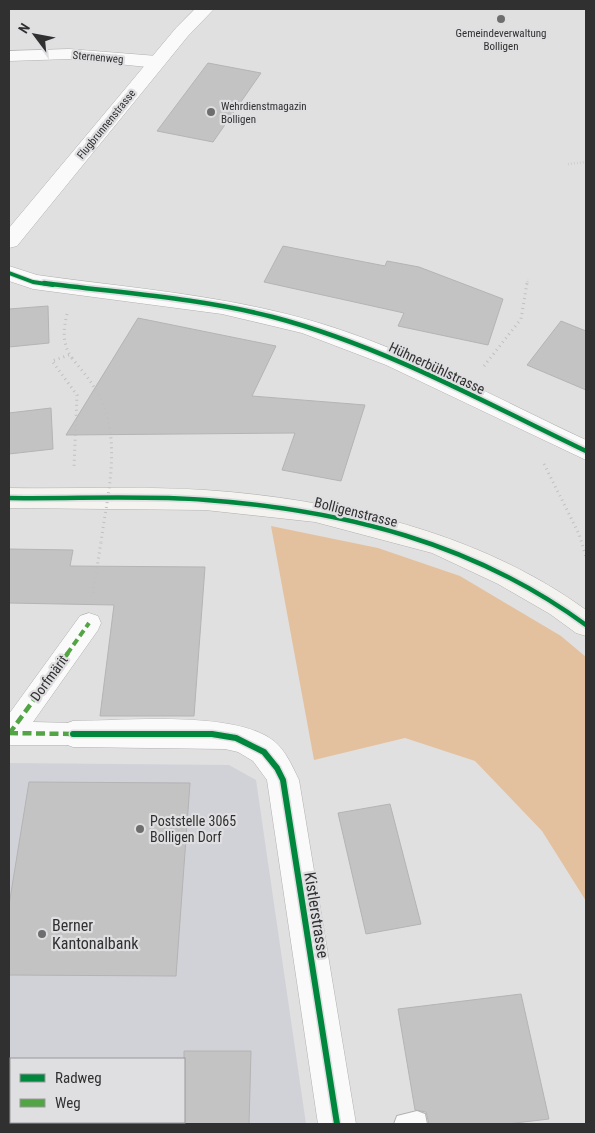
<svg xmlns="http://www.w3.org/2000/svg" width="595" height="1133" font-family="'Roboto Condensed',sans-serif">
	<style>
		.built { fill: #d1d1d8; fill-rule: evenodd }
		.green { fill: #e4c19e }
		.building { fill: #c3c3c4; stroke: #b4b4b5 }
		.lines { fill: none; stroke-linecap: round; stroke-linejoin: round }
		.service-casing { stroke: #b1b1b2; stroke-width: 2 }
		.pedestrian-casing { stroke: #b1b1b2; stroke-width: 1 }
		.minor-casing { stroke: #b1b1b2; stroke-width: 1 }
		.tertiary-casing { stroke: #b1b1b2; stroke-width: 1 }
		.secondary-casing { stroke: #b1b1b2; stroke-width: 1 }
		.path-far1 { stroke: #c0c0c1; stroke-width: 2.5; stroke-dasharray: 0.5 2.5; stroke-linecap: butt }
		.path { stroke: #c0c0c1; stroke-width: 3; stroke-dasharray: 1 4; stroke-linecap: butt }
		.service { fill: #fafafa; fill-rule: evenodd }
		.pedestrian { fill: #fafafa; fill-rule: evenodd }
		.minor { fill: #fafafa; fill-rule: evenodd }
		.tertiary { fill: #fafafa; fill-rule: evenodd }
		.secondary { fill: #f5f3f0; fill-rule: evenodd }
		.path-bridge { stroke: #c0c0c1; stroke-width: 3; stroke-dasharray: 1 4; stroke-linecap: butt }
		.quiet-far1 { stroke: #52a444; stroke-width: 4; stroke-dasharray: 7 4; stroke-linecap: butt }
		.quiet { stroke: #52a444; stroke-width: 4.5; stroke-dasharray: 9 4.5; stroke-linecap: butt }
		.cycleway-far2-casing { stroke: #dfdfe2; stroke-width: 6 }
		.cycleway-far1-casing { stroke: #dfdfe2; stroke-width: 8 }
		.cycleway-casing { stroke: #dfdfe2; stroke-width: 9 }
		.cycleway-far2 { stroke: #00873e; stroke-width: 4 }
		.cycleway-far1 { stroke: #00873e; stroke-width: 4.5 }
		.cycleway { stroke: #00873e; stroke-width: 6 }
		.poi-dot { fill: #6e6e6f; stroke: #dfdfe2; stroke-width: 2 }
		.labels { text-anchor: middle; stroke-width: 4.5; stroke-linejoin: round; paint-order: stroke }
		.far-poi-label { font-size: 11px; fill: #303031; stroke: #dfdfe2 }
		.far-street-label { font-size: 11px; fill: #303031; stroke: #dfdfe2 }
		.street-label { font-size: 14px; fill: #303031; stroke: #dfdfe2 }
		.poi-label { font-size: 14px; fill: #303031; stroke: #dfdfe2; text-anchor: start }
		.near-street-label { font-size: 16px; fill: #303031; stroke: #dfdfe2 }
		.near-poi-label { font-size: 16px; fill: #303031; stroke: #dfdfe2; text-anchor: start }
	</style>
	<rect width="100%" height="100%" fill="#e0e0e1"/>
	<path class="built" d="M9,763L229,765L256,780L306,1124H9ZM11,1059H184V1122H11Z"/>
	<path class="green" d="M271,526L378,548L460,576L561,636L586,657V901L542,831L475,761L405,738L314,760Z"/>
	<path class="building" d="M208,63L261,73L213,142L157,131Z
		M283,246L385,266L387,261L419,267L503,299L488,345L398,326L404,313L264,282Z
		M48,306L49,343L9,347V309Z
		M138,318L276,346L252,396L365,405L341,481L282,470L295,433L66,435Z
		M561,321L586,331V390L527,365Z
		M51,408L53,449L9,454V413Z
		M9,549L73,550L70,566L205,567L194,716H100L114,605L9,603Z
		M29,782L190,783L176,976L9,975V905Z
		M390,804L421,924L366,934L338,813Z
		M521,994L549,1119L507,1124H429L426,1112L415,1110L398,1009Z
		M184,1051H251L249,1124H184Z"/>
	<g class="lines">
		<g class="service-casing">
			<path id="service" d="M417,1111L425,1114L427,1124H394L397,1116Z"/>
		</g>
		<g class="pedestrian-casing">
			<path id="pedestrian" d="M89,613L98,616L101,623L98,630L33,722L73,723L82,726L86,734L82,742L73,745H9V714L80,616Z"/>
		</g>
		<g class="minor-casing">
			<path id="minor" d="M69,49L157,56L163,58L166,62L163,66L157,68L69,59L9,61V51Z
				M9,266L37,275C130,288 225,295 316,322C410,350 498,399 586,440V460L386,365L302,333L222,314L33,289L9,281Z
				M73,721C124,721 235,710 274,741C286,751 292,766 299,780L356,1124H318L267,780L253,761L238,752L225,749L73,747L62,743L58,734L62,725Z"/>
		</g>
		<g class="tertiary-casing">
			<path id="tertiary" d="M195,9H214L188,36L17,246L9,248V228L176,28Z"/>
		</g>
		<g class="secondary-casing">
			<path id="secondary" d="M9,488C74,489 140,486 205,490C336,499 479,532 586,610V636L576,633L550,614L498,584L432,553L315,522L205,510L9,508Z"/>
		</g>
		<path class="path-far1" d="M568,164L586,162
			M527,285L528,279"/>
		<path class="path" d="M67,314C63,330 62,344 72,358
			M69,355L52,361L77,395L74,467
			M484,366L521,319L527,283
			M544,464L579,534L586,557
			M93,593L101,542"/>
		<use href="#service" class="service"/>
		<use href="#pedestrian" class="pedestrian"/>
		<use href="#minor" class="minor"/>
		<use href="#tertiary" class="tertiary"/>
		<use href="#secondary" class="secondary"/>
		<path class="path-bridge" d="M72,358C83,372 95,385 102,402C121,446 107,497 101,542"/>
		<path class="quiet-far1" d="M67,654L89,623"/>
		<path class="quiet" d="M9,733L73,734
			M9,734L68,653"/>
		<g class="cycleway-far2-casing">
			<path id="cycleway-far2" d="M9,273L33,282L53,285"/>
		</g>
		<g class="cycleway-far1-casing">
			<path id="cycleway-far1" d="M44,283C120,293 199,298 273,317C383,346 484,402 586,451
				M9,498C73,499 143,495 206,500C343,510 474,543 586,625"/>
		</g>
		<g class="cycleway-casing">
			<path id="cycleway" d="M73,734H212L236,738L264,752L277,768L283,780L337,1124"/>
		</g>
		<use href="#cycleway-far2" class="cycleway-far2"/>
		<use href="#cycleway-far1" class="cycleway-far1"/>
		<use href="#cycleway" class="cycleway"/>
	</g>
	<g class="poi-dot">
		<circle cx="501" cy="19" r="5"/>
		<circle cx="211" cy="112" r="5"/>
		<circle cx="140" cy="829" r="5"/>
		<circle cx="42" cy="934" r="5"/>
	</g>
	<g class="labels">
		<g class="far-poi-label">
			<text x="501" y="37">Gemeindeverwaltung<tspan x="501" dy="13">Bolligen</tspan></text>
			<text x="221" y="110" text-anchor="start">Wehrdienstmagazin<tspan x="221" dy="13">Bolligen</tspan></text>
		</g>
		<g class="far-street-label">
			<text transform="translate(98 57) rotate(5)" y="4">Sternenweg</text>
			<text transform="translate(106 124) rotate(-51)" y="4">Flugbrunnenstrasse</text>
		</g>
		<g class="street-label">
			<text transform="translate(437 368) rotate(25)" y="5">Hühnerbühlstrasse</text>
			<text transform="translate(356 512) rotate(14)" y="5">Bolligenstrasse</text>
			<text transform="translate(49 678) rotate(-54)" y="5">Dorfmärit</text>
		</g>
		<g class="poi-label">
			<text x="150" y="826">Poststelle 3065<tspan x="150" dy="16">Bolligen Dorf</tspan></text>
		</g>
		<g class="near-street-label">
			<text transform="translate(317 915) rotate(81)" y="6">Kistlerstrasse</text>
		</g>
		<g class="near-poi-label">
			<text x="52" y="931">Berner<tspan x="52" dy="18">Kantonalbank</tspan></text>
		</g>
	</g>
	<rect width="595" height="1133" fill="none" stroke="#303031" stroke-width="20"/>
	<rect x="10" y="1058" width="175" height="65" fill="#dfdfe2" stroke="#99999b"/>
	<rect x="20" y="1074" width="25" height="8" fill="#00873e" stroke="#99999b"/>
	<text x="55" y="1083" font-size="15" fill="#303031">Radweg</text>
	<rect x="20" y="1099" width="25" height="8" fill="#52a444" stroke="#99999b"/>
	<text x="55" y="1108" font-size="15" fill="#303031">Weg</text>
	<g transform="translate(35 35) rotate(302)" stroke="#dfdfe2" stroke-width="4" paint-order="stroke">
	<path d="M0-4L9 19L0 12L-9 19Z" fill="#303031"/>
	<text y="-8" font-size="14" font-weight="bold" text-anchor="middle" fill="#303031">N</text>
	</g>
</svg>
